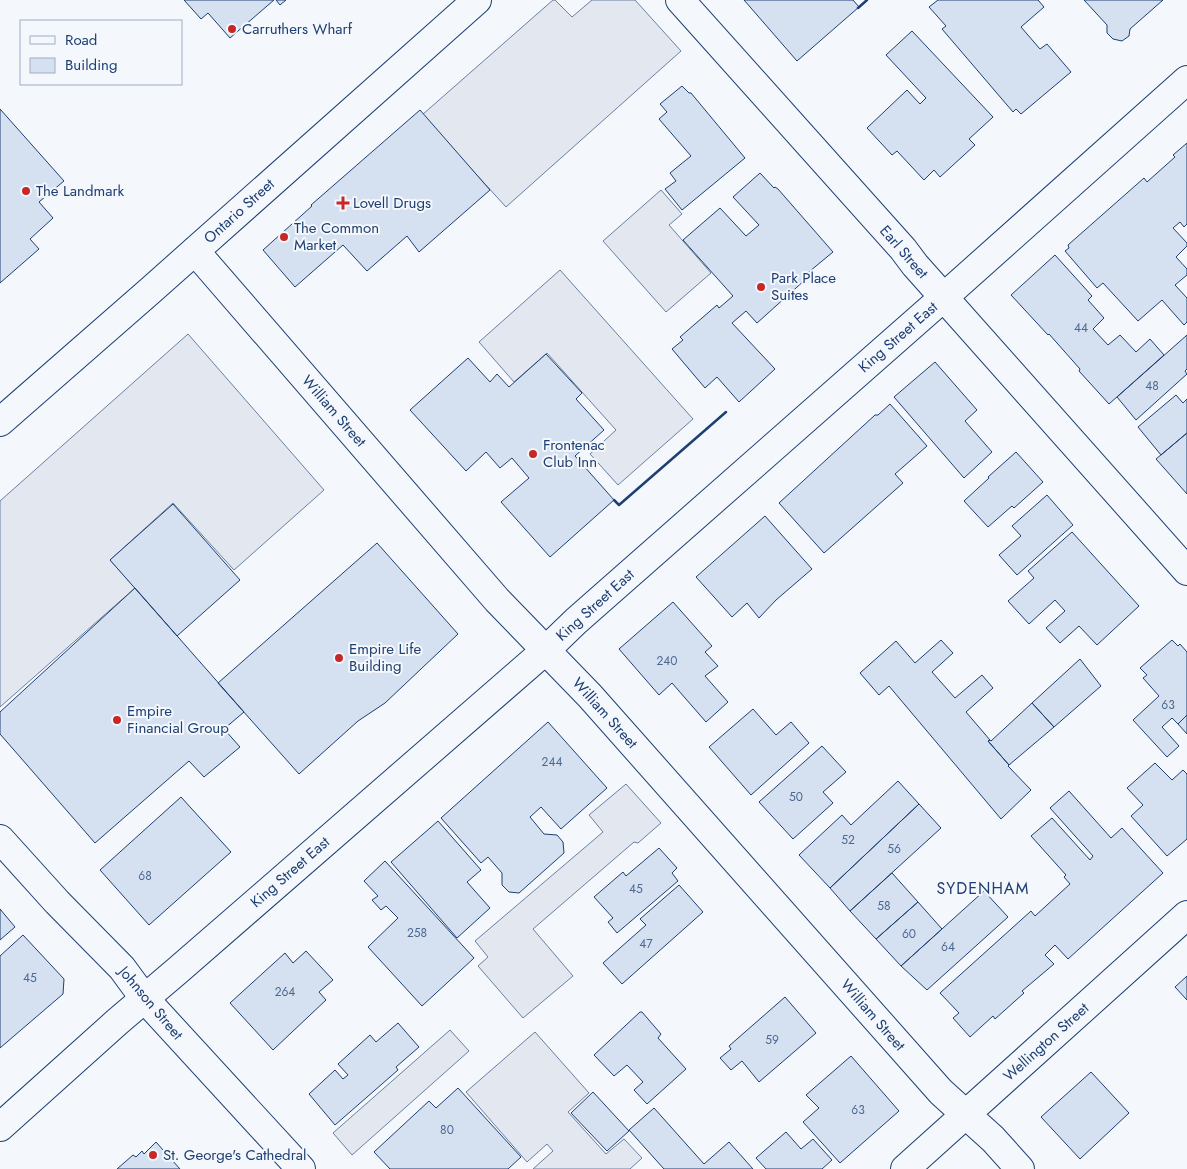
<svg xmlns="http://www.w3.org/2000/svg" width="1187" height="1169" font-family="Jost,sans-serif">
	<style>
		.parking { fill: #e3e8f0; stroke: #687fa3 }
		.building { fill: #d5e0f0; stroke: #1d3f73 }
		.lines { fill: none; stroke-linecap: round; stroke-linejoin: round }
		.street-casing { stroke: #1d3f73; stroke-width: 30 }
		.secondary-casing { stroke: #1d3f73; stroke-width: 30 }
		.primary-casing { stroke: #1d3f73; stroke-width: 30 }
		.street { stroke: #f4f7fb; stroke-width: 28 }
		.secondary { stroke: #f4f7fb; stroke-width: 28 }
		.primary { stroke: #f4f7fb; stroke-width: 28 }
		.wall { stroke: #1d3f73; stroke-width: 2.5 }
		.poi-dot { fill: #c62828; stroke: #f4f7fb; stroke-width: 2 }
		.labels { text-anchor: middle; stroke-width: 4; stroke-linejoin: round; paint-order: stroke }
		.number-label { font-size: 12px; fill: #4b6792 }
		.poi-label { font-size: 15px; fill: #1d3f73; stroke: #f4f7fb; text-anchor: start }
		.street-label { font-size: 15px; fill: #1d3f73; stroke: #f4f7fb }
		.neighbourhood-label { font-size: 16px; letter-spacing: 1px; fill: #1d3f73; stroke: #f4f7fb }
	</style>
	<rect width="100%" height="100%" fill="#f4f7fb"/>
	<path class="parking" d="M553,0H555L572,17L592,0H635L681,51L506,207L422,115Z
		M661,190L682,214L669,225L711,273L666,312L603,241Z
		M560,270L693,419L618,485L590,454L616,430L547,353L514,382L479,342Z
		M188,334L324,490L234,570L173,503L110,560L135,588L0,707V501Z
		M626,784L661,823L638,843L634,842L533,929L573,976L523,1018L478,966L488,957L475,941L603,832L589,815Z
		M450,1030L469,1051L352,1155L333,1133Z
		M535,1032L589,1093L568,1112L606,1154L624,1139L642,1158L630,1169H533L553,1151L547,1144L527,1162L466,1092Z"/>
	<path class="building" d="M184,0H274L230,38L208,13L201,19Z
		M276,0H286L280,5Z
		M744,0H853L859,7L797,61Z
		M938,0H1038L1044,7L1021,27L1040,49L1047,44L1071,72L1021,114L1016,109L1013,112L942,29L946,26L929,7Z
		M1084,0H1163L1130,29L1129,36L1122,41L1113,39L1107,33V25Z
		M912,31L993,117L969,139L975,145L940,177L934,170L924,180L897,151L892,155L867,128L907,90L920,104L926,98L886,55Z
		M682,86L689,93H691L745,158L682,210L665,189L676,181L670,173L691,156L659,119L667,112L660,104Z
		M0,109L64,181L39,202L53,218L30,239L39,249L0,283Z
		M420,110L490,190L419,252L407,236L367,271L343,245L295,287L263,250L312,206L311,205Z
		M1187,143V224L1184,227L1180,222L1173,228L1187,243V246L1176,257L1187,269V275L1175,285L1187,298V322L1184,325L1162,300L1138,321L1103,283L1097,288L1065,251L1069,248L1068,245L1144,178L1147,182L1175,157L1173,155Z
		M760,173L774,188L775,187L778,189L833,252L804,276L806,279L757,323L746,311L732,323L775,369L739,402L717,377L705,388L672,349L683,340L680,337L717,305L719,308L733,296L683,240L720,208L746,236L759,225L733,197Z
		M1055,255L1092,296L1088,300L1104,318L1093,329L1108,345L1120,335L1136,352L1150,339L1164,355L1109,404L1079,371L1080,369L1049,334L1048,335L1011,295Z
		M1187,335V369L1185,371L1187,374L1136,420L1117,397Z
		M546,354L582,393L576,399L604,430L575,456L614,500L550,557L501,502L529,478L512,458L500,468L486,452L466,471L410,410L468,358L490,382L497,374L509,387Z
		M935,362L977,410L965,421L992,452L964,478L894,397Z
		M1176,395L1183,403L1187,399V433L1161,455L1138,427Z
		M890,404L927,446L895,474L903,483L824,553L779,503L875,415H878Z
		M1187,433V494L1156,459Z
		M1016,452L1043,482L1014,508L1012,506L988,527L964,501L989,478L988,477Z
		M1047,495L1073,525L1017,575L999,555L1021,536L1012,526Z
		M173,504L240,580L177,636L110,560Z
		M765,516L812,569L776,600L759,618L747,603L732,617L696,577Z
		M1072,532L1139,606L1097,645L1079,626L1060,643L1046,628L1065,611L1055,600L1029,624L1008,601L1034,578L1028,571Z
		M377,543L458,634L385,703L358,721L299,774L218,683Z
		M135,588L244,712L224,729L240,747L204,777L189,761L95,843L0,734V712Z
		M673,602L712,646L705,652L718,666L705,676L728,702L706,722L672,683L659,695L619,649Z
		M941,640L953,653L932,672L955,698L982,675L993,688L966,712L990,740L988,741L1009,765L1008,766L1031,790L1001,819L889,686L879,695L860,673L896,641L915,663Z
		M1172,640L1178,646L1180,644L1187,652V715L1178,724L1172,718L1162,727L1179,746L1167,757L1133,720L1159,696L1143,678L1147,675L1140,668Z
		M1080,659L1101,686L1054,727L1032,703Z
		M1032,703L1054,727L1009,765L988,741L990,740L991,741Z
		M753,709L776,735L791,722L809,743L751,795L709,747Z
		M1187,715V734L1178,724Z
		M548,722L607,788L561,829L541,807L530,817L544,834L557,835L563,842L564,853L519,893L509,892L502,885V873L488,857L481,863L441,818Z
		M822,746L846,772L823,792L833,803L793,839L759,802Z
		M1155,763L1172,780L1183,770L1187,774V839L1167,856L1131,816L1143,805L1127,788Z
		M898,781L919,804L830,888L799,855L842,815L851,825Z
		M1069,791L1111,838L1122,828L1163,873L1068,959L1055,945L1045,955L1054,964L1022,991L1024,993L995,1019L993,1016L970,1037L953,1018L959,1013L940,993L1031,911L1035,916L1070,884L1064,877L1066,875L1031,836L1052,818L1090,860L1093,856L1050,808Z
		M181,797L231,852L149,925L100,870Z
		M919,804L941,828L850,911L830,888Z
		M438,821L481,870L467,882L490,908L457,938L391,862Z
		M659,848L677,868L672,873L678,881L617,933L608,922L613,918L594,897L623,872L626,876Z
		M385,861L474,958L422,1006L368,947L398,918L386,906L381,910L372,900L378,896L364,881Z
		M892,873L918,902L876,939L850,911Z
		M679,885L703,912L622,984L603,963L646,925L640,919Z
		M984,891L1008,917L927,990L901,966Z
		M918,902L942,929L901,966L876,939Z
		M0,909L15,927L0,940Z
		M23,935L64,979L63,994L0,1048V956Z
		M306,951L333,980L319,992L326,1000L273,1050L230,1003L285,953L293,963Z
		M1187,976V1000L1175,987Z
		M785,997L816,1033L759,1082L742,1061L731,1070L720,1058L731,1049L729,1046Z
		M640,1012H642L661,1034L658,1038L686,1069L647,1104L634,1090L643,1082L627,1065L614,1076L594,1055Z
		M398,1023L419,1047L396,1067L398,1070L335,1125L309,1094L335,1070L343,1079L348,1075L338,1064L370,1035L376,1042Z
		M851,1056L899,1111L840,1163L803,1122L819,1108L806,1095Z
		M1091,1072L1129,1113L1080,1159L1041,1117Z
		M458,1088L521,1157L508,1169H390L374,1152L429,1101L436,1108Z
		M593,1092L629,1131L607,1151L571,1113Z
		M654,1108L704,1164L729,1142L753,1169H664L629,1130Z
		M786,1132L801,1149L813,1139L832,1160L822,1169H766L756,1158Z
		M156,1142L180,1169H117L133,1155L136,1157L142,1151L144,1154Z"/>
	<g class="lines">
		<g class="street-casing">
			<path id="street" d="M680,0L903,249L915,265L1187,571
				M195,251L497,600L590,696L941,1092L993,1139L1020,1169
				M905,1169L1187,915"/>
		</g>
		<g class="secondary-casing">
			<path id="secondary" d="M0,422L151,290L477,0
				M0,1127L117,1022L177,971L546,650L576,621L944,297L1187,80"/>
		</g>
		<g class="primary-casing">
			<path id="primary" d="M0,839L57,902L122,968L144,998L301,1169"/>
		</g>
		<use href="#street" class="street"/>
		<use href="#secondary" class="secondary"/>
		<use href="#primary" class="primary"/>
		<path class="wall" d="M858,8L867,0
			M614,500L619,505L726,412"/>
	</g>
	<g class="poi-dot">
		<circle cx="232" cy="29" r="5"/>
		<circle cx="26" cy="191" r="5"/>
		<path d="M340.5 195.5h5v5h5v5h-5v5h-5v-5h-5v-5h5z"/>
		<circle cx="284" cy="237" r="5"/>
		<circle cx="761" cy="287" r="5"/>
		<circle cx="533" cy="454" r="5"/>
		<circle cx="339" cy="658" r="5"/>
		<circle cx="117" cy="720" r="5"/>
		<circle cx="153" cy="1155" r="5"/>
	</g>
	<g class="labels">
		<g class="number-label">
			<text x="1081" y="332">44</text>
			<text x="1152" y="390">48</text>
			<text x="667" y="665">240</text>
			<text x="1168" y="709">63</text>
			<text x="552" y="766">244</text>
			<text x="796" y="801">50</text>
			<text x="848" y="844">52</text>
			<text x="894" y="853">56</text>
			<text x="145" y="880">68</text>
			<text x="636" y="893">45</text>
			<text x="884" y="910">58</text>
			<text x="417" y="937">258</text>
			<text x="909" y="938">60</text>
			<text x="646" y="948">47</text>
			<text x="948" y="951">64</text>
			<text x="30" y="982">45</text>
			<text x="285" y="996">264</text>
			<text x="772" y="1044">59</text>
			<text x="858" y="1114">63</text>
			<text x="447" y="1134">80</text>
		</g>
		<g class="poi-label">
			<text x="242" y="34">Carruthers Wharf</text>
			<text x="36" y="196">The Landmark</text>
			<text x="353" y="208">Lovell Drugs</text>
			<text x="294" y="233">The Common<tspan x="294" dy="17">Market</tspan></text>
			<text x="771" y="283">Park Place<tspan x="771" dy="17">Suites</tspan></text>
			<text x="543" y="450">Frontenac<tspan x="543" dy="17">Club Inn</tspan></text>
			<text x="349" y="654">Empire Life<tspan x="349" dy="17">Building</tspan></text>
			<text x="127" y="716">Empire<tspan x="127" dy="17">Financial Group</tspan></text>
			<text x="163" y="1160">St. George's Cathedral</text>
		</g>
		<g class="street-label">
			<text transform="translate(239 211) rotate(-42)" y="5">Ontario Street</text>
			<text transform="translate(904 252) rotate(49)" y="5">Earl Street</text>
			<text transform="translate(898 337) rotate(-41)" y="5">King Street East</text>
			<text transform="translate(334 411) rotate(49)" y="5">William Street</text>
			<text transform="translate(595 605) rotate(-42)" y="5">King Street East</text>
			<text transform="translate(605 713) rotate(48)" y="5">William Street</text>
			<text transform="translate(290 872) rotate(-41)" y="5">King Street East</text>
			<text transform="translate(151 1003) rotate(50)" y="5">Johnson Street</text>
			<text transform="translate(873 1015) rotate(49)" y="5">William Street</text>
			<text transform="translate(1046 1042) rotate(-42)" y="5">Wellington Street</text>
		</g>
		<g class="neighbourhood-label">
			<text x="983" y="894">SYDENHAM</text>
		</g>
	</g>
	<rect x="20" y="20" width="162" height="65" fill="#f4f7fb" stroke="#9eadc5"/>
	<rect x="30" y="36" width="25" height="8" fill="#f4f7fb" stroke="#9eadc5"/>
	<text x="65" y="45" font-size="15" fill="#1d3f73">Road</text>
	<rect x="30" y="58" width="25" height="15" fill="#d5e0f0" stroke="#9eadc5"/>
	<text x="65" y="70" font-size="15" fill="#1d3f73">Building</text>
</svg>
